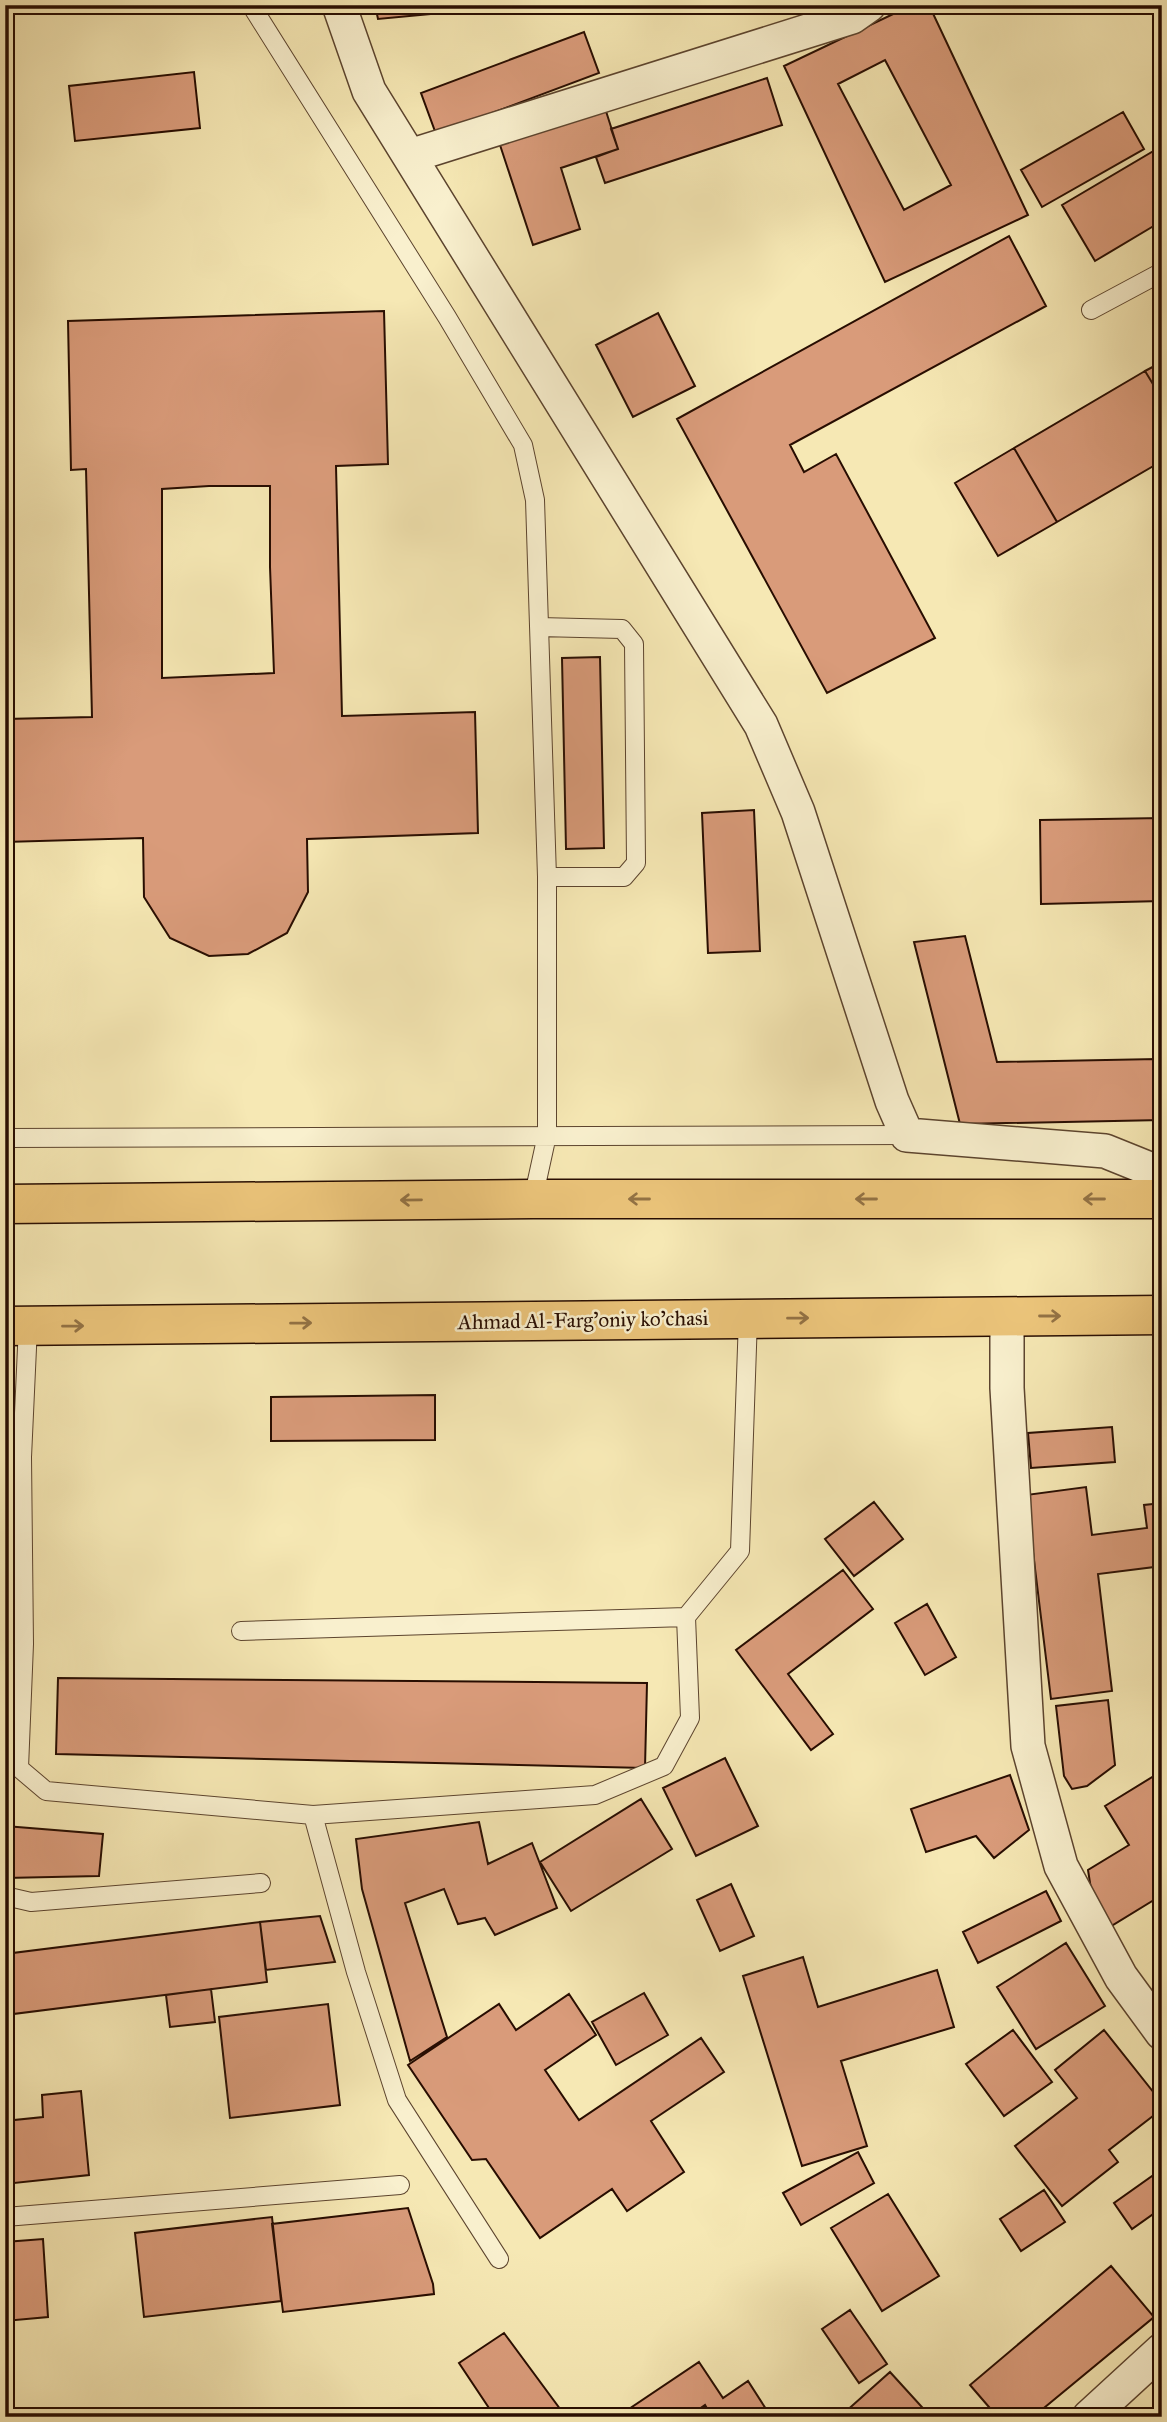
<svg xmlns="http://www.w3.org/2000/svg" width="1167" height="2422" font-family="'IM FELL Great Primer',serif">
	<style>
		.building { fill: #d99b7a; stroke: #280d01; stroke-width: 2; fill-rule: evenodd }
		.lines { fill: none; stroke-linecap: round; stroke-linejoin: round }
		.lane-casing { stroke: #5c442e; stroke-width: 20 }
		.street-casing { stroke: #5c442e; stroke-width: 36 }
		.highway-casing { stroke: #280d01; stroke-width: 41 }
		.lane { stroke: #f9f0ce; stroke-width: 18 }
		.street { stroke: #f9f0ce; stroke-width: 33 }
		.highway { stroke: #ebc47a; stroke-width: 38 }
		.oneway { stroke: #937244 }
		.labels { text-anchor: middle; stroke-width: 5; stroke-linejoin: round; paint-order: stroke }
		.street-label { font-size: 21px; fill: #280d01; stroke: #f9f0ce }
	</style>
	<rect width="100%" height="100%" fill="#f6e8b4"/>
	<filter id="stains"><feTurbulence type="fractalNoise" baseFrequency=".00286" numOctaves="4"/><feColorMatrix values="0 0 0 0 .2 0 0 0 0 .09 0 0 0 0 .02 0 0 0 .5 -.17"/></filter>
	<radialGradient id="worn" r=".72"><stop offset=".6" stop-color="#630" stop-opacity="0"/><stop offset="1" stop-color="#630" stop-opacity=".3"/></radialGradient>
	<path class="building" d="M375,5H461L462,11L378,19Z
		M912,5H929L1028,215L885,282L784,66ZM885,60L951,185L904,210L838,84Z
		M584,32L599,73L436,134L421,93Z
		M194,72L200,128L75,141L69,86Z
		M767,78L782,125L605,183L596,157L618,149L611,129Z
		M605,108L618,149L561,168L580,229L533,245L499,142Z
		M1123,112L1144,149L1042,207L1021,170Z
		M1162,146V221L1095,261L1062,205Z
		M1009,236L1046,306L790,445L804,472L836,454L935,638L827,693L677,419Z
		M384,311L388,464L336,466L342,716L475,712L478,833L307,839L308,892L287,933L248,954L209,956L170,938L144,897L143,838L5,842V719L92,717L86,469L71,470L68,321ZM209,486H270V567L274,673L162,678V489Z
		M658,313L695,386L633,417L596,345Z
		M1162,362V399L1145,371Z
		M1145,371L1162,399V461L1057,522L1014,448Z
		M1014,448L1057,522L998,556L955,483Z
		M600,657L604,848L566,849L562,658Z
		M754,810L760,951L708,953L702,813Z
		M1162,818V901L1041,904L1040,820Z
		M965,936L997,1062L1157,1059L1162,1094V1120L960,1124L914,942Z
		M435,1395V1440L271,1441V1397Z
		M1112,1427L1115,1462L1031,1468L1028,1433Z
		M1086,1487L1092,1535L1147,1528L1144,1505L1162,1503V1566L1098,1574L1112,1691L1051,1699L1026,1495Z
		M874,1502L903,1539L854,1576L825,1539Z
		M843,1570L873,1609L788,1674L833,1734L811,1750L736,1650Z
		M927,1604L956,1657L925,1675L895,1623Z
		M58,1678L647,1683L645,1768L56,1754Z
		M1108,1700L1115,1765L1087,1786L1072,1789L1064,1776L1056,1706Z
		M725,1758L758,1826L696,1856L663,1788Z
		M1162,1771V1895L1108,1928L1093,1902L1088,1870L1129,1845L1105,1806Z
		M1010,1775L1029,1830L994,1858L976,1836L926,1852L911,1809Z
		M641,1799L672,1849L571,1911L540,1862Z
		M479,1822L488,1864L532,1843L557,1908L495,1935L485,1918L458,1924L444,1889L405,1903L447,2037L410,2061L362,1889L356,1839Z
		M5,1826L103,1834L99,1876L5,1878Z
		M731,1884L754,1936L720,1951L697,1900Z
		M1046,1891L1061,1921L978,1963L963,1932Z
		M320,1916L335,1962L266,1970L260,1922Z
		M260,1922L267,1982L5,2015V1954Z
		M1066,1943L1105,2006L1036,2049L997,1987Z
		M803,1957L818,2007L937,1970L954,2027L841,2061L867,2146L802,2166L743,1976Z
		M211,1989L215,2022L170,2027L166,1995Z
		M644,1993L668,2035L616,2065L592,2022Z
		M569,1994L596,2035L545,2070L579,2120L701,2038L724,2072L651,2121L684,2172L627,2211L612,2189L540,2238L486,2159L472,2160L408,2065L499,2004L516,2030Z
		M328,2004L340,2105L230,2118L219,2017Z
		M1013,2030L1052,2082L1004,2116L966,2064Z
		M1104,2030L1162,2103V2109L1109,2150L1118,2162L1062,2206L1015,2146L1077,2098L1055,2070Z
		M81,2091L89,2175L5,2184V2121L43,2117L42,2095Z
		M858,2152L874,2183L801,2225L783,2193Z
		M1162,2169V2214L1159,2210L1132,2229L1114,2203Z
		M1044,2190L1065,2222L1021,2251L1000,2219Z
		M888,2194L939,2276L882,2311L831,2228Z
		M408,2208L433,2284L434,2294L283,2312L272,2224Z
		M272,2217L281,2301L144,2317L135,2233Z
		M43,2239L48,2317L5,2321V2242Z
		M1111,2266L1154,2317L1033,2417H992L995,2414L970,2385Z
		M850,2310L887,2364L859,2383L822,2329Z
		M504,2333L566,2417H495L459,2363Z
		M699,2362L723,2398L748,2381L766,2409L754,2417H712L705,2405L688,2417H617Z
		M890,2372L931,2417H848L844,2413Z"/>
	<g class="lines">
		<g class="lane-casing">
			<path id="lane" d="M251,5L447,317L523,445L535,500L547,877V1135L533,1199
				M1091,310L1162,272
				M539,627L622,629L634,644L636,863L624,877H547
				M5,1138L907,1135
				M28,1326L22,1457L24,1644L19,1768L46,1791L313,1815L595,1795L664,1766L690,1718L686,1617
				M241,1631L686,1617L740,1551L748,1318
				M313,1815L356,1972L397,2100L499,2259
				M5,1896L31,1902L261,1883
				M5,2217L400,2185"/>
		</g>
		<g class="street-casing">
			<path id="street" d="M339,5L369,91L761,725L798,812L892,1101L907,1135L1105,1151L1162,1174L1152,1199
				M410,156L852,17L869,5
				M1007,1316V1388L1028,1746L1061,1866L1121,1977L1162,2033
				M1089,2417L1162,2350"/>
		</g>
		<g class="highway-casing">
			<path id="highway" d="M5,1204L533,1199H1162
				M5,1326L1162,1315"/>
		</g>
		<use href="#lane" class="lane"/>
		<use href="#street" class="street"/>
		<use href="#highway" class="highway"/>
	</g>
	<defs><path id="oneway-shaft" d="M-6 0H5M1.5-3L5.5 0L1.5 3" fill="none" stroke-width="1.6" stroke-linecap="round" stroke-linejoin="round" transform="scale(1.75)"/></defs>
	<g class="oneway">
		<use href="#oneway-shaft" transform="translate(639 1199) rotate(-180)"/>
		<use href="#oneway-shaft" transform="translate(866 1199) rotate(-180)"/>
		<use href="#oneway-shaft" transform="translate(1094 1199) rotate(-180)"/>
		<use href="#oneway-shaft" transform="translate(411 1200) rotate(179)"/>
		<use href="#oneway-shaft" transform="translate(1050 1316)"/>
		<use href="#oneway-shaft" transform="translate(798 1318) rotate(-1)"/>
		<use href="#oneway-shaft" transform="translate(301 1323) rotate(-1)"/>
		<use href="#oneway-shaft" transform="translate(73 1326) rotate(-1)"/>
	</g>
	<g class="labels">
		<g class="street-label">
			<text transform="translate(583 1320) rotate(-1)" y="7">Ahmad Al-Farg'oniy ko'chasi</text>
		</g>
	</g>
	<rect width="1167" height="2422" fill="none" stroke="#f6e8b4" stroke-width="28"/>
	<rect x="7" y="7" width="1153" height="2408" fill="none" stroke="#280d01" stroke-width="3.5"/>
	<rect x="14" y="14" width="1139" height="2394" fill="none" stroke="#280d01" stroke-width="2"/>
	<rect width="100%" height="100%" filter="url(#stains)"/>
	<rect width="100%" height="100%" fill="url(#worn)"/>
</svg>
